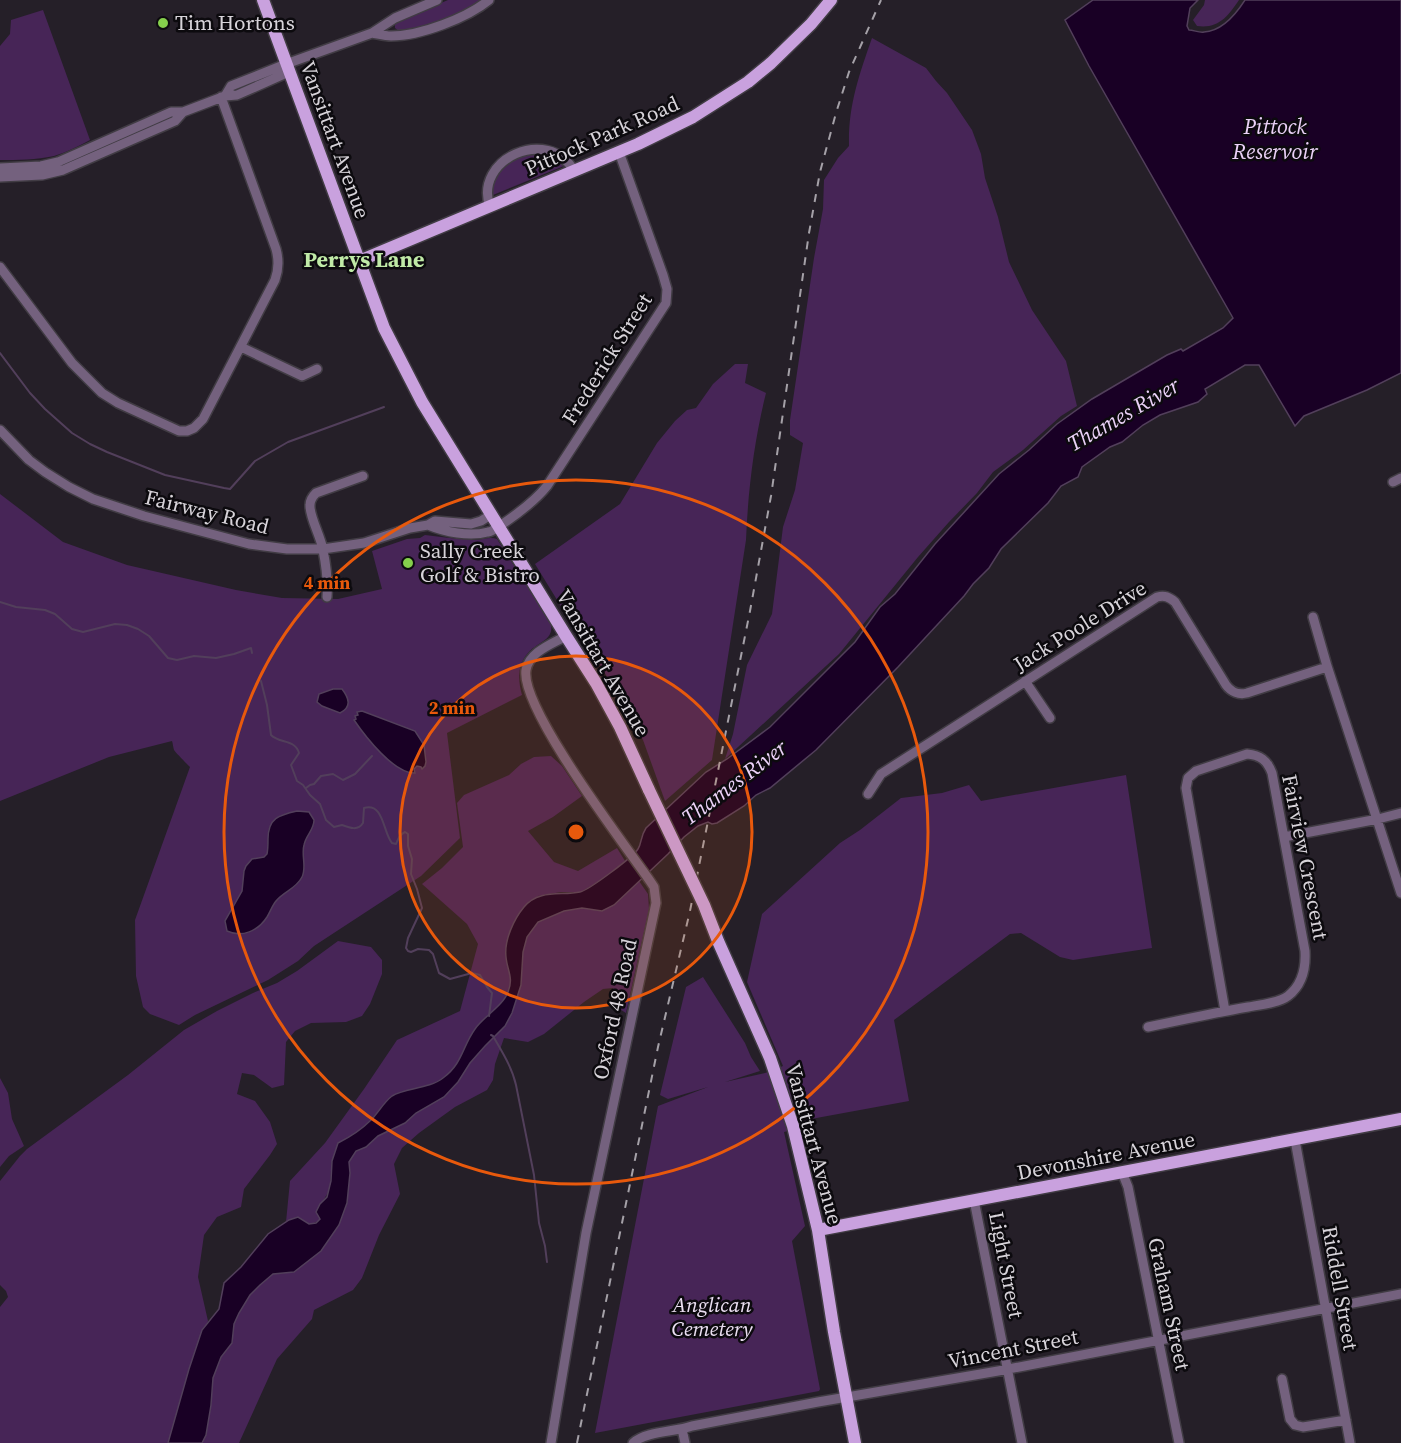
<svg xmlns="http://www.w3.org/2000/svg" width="1401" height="1443" font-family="'Source Serif 4',serif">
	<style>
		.green { fill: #472557 }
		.water { fill: #190025; stroke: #523f5b; stroke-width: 1.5 }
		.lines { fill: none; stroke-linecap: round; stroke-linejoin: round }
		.stream { stroke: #523f5b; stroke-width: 2 }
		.minor-casing { stroke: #413c44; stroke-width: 12 }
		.major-casing { stroke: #413c44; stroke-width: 15 }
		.minor { stroke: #74617e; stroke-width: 9 }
		.major { stroke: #c9a1de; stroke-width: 12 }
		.rail { stroke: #a5a1a8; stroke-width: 2; stroke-dasharray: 8 8; stroke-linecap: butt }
		.major-bridge-casing { stroke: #413c44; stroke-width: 15; stroke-linecap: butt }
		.major-bridge { stroke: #c9a1de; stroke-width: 12 }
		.ring { fill: none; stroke: #e8590c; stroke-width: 3 }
		.poi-dot { fill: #85cf4c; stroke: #0c0a0e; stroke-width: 2 }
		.labels { text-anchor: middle; stroke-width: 5; stroke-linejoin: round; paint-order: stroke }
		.poi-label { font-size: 21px; fill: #d7d3d9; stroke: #0c0a0e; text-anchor: start }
		.street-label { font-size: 21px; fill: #d7d3d9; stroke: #0c0a0e }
		.park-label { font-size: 21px; font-style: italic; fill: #ebdff2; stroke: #0c0a0e }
		.water-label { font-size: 22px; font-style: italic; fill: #ebd2f8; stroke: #0c0a0e }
		.neighbourhood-label { font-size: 22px; font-weight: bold; fill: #c0eaa7; stroke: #0c0a0e }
		.centre { fill: #e8590c; stroke: #0c0a0e; stroke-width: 3 }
		.ring-label { font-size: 18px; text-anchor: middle; font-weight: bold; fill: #e8590c; stroke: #0c0a0e; stroke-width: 5; stroke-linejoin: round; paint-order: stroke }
	</style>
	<rect width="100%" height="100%" fill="#251f28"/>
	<path class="green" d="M448,0H483C460,16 429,26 402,31H399L395,28V25L397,22Z
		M1205,0H1239C1228,16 1219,29 1197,26L1193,20L1204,5Z
		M43,10L90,140C79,146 67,152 54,156C36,160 18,160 0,160V46L10,34L11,20Z
		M872,38L926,68L936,81L947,93L972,130L981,154L985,178L998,217L1009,262L1032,310L1066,361L1077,406L1061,416L1023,450L993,472L977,493L949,522L918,557L839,654L725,759L733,734L747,665L772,614L783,527L795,490L803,443L790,435V420L814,258L823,209L824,180L838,158L849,146C848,106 859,75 872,38Z
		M541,154C550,156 558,158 564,166L493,195C490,180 504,164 518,158C525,155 533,155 541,154Z
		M735,364H748L745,383L766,393C754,441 748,491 746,540L712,760L665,801L643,740L598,661L562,608L535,564L620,504L657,443L675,421L687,410L696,408L713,384Z
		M0,494L63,542L127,565L236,590L282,598L338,599L382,589L372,551L407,539L420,538L425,535C441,537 458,539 474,540C482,540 490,536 497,539L551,624C554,641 537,642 528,653C517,665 518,681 522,695L447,733L460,838L421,876L314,946L298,961L268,980L195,1015L179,1025L150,1014L143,1007L136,976L135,920L190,767C188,765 175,752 174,750C173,747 173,744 172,741L109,757L0,801Z
		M551,756L562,766L582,796L553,817L528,831L554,862L578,871L617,848L625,861L600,881L581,892H561L538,896L506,957C509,968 513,981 508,993C503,1004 485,1017 477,1027C462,1043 463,1066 441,1080C427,1089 406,1088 393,1096C385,1101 378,1112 371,1119C362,1130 350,1137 338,1143C336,1149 333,1156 332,1162C329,1180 334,1189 320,1204V1219C312,1228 299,1222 289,1220L286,1222L290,1181L325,1143L364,1089L397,1040L460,1011L478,944L467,924L422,884L442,868L463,847L457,803L464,795L509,775L521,764L534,757Z
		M1126,775L1152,948L1073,960L1060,957L1021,933L1010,934L894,1020L909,1101L811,1119L803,1127L784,1132L805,1226L792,1241L820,1389L819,1391L595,1433L658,1106L708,1087L668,1099L660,1095L686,987L703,977L745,1043L751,1057L760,1071L725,1082L765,1073L783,1066L747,982L762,914L840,843L860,830L901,798L942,793L969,785L981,801Z
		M639,881L648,894L649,909L626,1013L613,1005V988L603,989L584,1002L544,1034L528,1042L504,1038L495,1064L493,1080L487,1090L455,1107L419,1133L402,1148L394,1164L400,1194L379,1235L362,1278L353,1290L314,1310L312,1319L277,1359L239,1443H202L206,1435L211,1405L213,1378L221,1357L232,1343L234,1324L239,1313L250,1295L260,1285L273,1274L294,1272L339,1225L347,1204L350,1173L349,1162L356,1151L366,1147L378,1136L405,1123L416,1113L444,1097L458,1082L470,1063L493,1036L521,985L523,952L527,937L538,922L564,911L582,908L602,911L614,905Z
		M338,941L371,947L382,960V974L370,1004L362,1016L346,1022L311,1023L295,1031L286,1042L284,1085L272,1088L254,1075L242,1073L237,1094L255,1101L270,1122L277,1144L270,1155L244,1189L241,1207L217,1217L204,1235L198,1277L208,1321L189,1369L168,1443H0V1307L8,1297L6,1291L0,1285V1181L20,1156L27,1149L128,1075L184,1030L217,1011L253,993L277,983L297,971Z
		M0,1078L8,1093L12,1119L24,1146L9,1156L0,1167Z"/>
	<path class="water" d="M1093,0H1198L1190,8L1187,26L1189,30C1194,30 1199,33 1204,32C1222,31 1236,14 1245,0H1401V373L1367,390L1304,416L1295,426L1259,365H1245L1205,389L1207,394L1198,402L1160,415L1143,425L1122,442L1110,447L1082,467L1078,477L1061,486L1048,503L1001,549L989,568L973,584L964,596L898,667L816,750L770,788L756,795L744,806L717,823L712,824L708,822L698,826L684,837L668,854L614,905L602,911L582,908L564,911L538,922L527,937L523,952L521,985L512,1013L505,1026L485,1046L470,1063L458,1082L444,1097L416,1113L405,1123L378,1136L366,1147L356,1151L349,1162L350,1173L347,1203L339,1225L321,1251L294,1272L273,1274L260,1285L250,1295L239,1313L234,1324L232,1343L221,1357L213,1378L211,1405L206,1435L202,1443H168L189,1369L202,1330L219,1309L224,1283L241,1267L268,1234L289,1220L298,1217L309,1224L316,1223L320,1219L316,1212L320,1204L327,1197L331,1181L332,1161L338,1143C350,1137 361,1130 371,1120C378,1113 384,1102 392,1096C405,1088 429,1089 443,1078C463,1063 462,1047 475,1029C483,1017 503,1006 508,992C514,978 507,970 506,957C504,940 514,919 524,907C539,889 561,896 580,892C589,890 633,857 638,849C642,843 640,837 646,828L706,772L727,759L770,727L855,642L880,607L895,594L935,544L999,474L1029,450L1057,424L1092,399L1167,355L1181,349L1183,351L1223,328L1233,318L1089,66L1065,20Z
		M333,689H342C349,698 352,707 340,713L322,706L317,702L319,694Z
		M362,711L415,731L424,745L426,762L425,766L422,769L421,767L417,766L414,769L415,773C394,774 365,736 354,720L356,719L355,716L358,715L357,712Z
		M297,811L309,812L314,820C314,830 306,835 304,845C301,855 307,867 302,877C296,889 284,891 276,901C272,906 270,912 267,917C258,931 242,938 227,931L225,921L242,891L244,871L246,866L252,859L264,857L267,854C268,849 268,845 268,839C268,818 279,815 297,811Z"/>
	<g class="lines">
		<path class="stream" d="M0,353L30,393L45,409L72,433L90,444L107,452L165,475L224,488L230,489L255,461L288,442L384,407
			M0,602L16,607L45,610L55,614L72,629L83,632L115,624L127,625L138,629L149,636L168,658L177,660L194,656L216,658L234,654L251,648L252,653
			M261,681L267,705L271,735C280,744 295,739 299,753L291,765L297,781L303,785L310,795L320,804L326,820L334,827L342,825C350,828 358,831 363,823L364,808C384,802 383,833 392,843L396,844C398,839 400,834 405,832L408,834V846L412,859L411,874L417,889L422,908L408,938L406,948L408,951L411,952L418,949L429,950L433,954L439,973L450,979L472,973L480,975L487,987L492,993L489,1016
			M306,788L310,785L314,784L321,776L333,774L343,780L355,774L372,756
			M491,1035L493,1036C502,1052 512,1067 516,1085L534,1175L539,1223L545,1246L547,1262"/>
		<g class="minor-casing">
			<path id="minor" d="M372,33C378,34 385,36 391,36C420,36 467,18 489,0
				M225,96L231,86L286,64L372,33L395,18L437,0
				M0,168L41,166L58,162L171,112H183L225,96L237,95L289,72
				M0,177L42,175L63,170L175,121L183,112
				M490,207C473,159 548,125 574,171
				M0,267L72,363L102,393L118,403L179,431H187L194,428L203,419L275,280C279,269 279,260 276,249L221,97
				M241,347L302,376L317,369
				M0,430L29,460L45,472L69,487L93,499L144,516L249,544L287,549H323L364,543L410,528L428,525L435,521L471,524L481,521L492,514
				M1393,482L1401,478
				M428,525C445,532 469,537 488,532C494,531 499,526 504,523C520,512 535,501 547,486L666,303L667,289L663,275L619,152
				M327,597C328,582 326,565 323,550C321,537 309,516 310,505C310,500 313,496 316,493L363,476
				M1313,617L1327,666L1401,893
				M1025,681L1050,718
				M868,794L881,774L1157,597C1165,595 1169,597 1175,602L1226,685C1231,692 1239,695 1247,693L1327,667
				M1284,837L1378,819L1401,813
				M1148,1027C1181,1020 1214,1013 1248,1007C1259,1005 1279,1003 1288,996C1302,985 1306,968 1305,951L1272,773C1267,760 1260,755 1247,754L1196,771L1188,778L1186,788L1225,1011
				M1295,1140L1350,1443
				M1122,1172L1128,1187L1179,1443
				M974,1200L1022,1443
				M1282,1379L1290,1419L1295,1425L1303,1427L1346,1420
				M682,1429L685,1443
				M551,1443L586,1233L656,903L654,887L650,881C625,845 520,708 526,670C529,652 552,644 566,636
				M633,1443C646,1431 675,1432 692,1426L818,1402L998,1371L1401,1294"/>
		</g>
		<g class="major-casing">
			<path id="major" d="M263,0L384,328L422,402L566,636L596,683L620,727L649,790
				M359,261L638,144L693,117L748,82L771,63L811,24L831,0
				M718,941L770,1058L793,1126L818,1230L834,1332L855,1443
				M818,1230L1401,1119"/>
		</g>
		<use href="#minor" class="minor"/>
		<use href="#major" class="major"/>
		<path class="rail" d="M577,1443L658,1047L690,911L750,611L771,496L809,233L820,172L836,113L849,72L881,0"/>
		<g class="major-bridge-casing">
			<path id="major-bridge" d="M649,790L704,905L718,941"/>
		</g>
		<use href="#major-bridge" class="major-bridge"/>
	</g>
	<circle cx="576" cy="832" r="176" fill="#e8590c" fill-opacity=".12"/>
	<g class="ring">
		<circle cx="576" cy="832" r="176"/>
		<circle cx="576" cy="832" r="352"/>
	</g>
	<g class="poi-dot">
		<circle cx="163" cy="23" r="6"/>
		<circle cx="408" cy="563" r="6"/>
	</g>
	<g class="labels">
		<g class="poi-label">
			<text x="175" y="30">Tim Hortons</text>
			<text x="420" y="558">Sally Creek<tspan x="420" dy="24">Golf &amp; Bistro</tspan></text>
		</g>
		<g class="street-label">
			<text transform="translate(602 136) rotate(-24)" y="7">Pittock Park Road</text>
			<text transform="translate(335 140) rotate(70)" y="7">Vansittart Avenue</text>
			<text transform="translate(607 359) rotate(-58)" y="7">Frederick Street</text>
			<text transform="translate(207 512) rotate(14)" y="7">Fairway Road</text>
			<text transform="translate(1080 626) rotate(-32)" y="7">Jack Poole Drive</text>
			<text transform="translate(603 663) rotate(60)" y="7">Vansittart Avenue</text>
			<text transform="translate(1305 857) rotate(79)" y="7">Fairview Crescent</text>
			<text transform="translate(615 1009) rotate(-78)" y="7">Oxford 48 Road</text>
			<text transform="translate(814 1144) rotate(75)" y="7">Vansittart Avenue</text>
			<text transform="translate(1106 1156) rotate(-11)" y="7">Devonshire Avenue</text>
			<text transform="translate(1006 1265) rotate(79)" y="7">Light Street</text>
			<text transform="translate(1340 1288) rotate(80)" y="7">Riddell Street</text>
			<text transform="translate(1169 1304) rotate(78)" y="7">Graham Street</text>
			<text transform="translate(1013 1349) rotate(-11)" y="7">Vincent Street</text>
		</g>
		<g class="park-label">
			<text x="712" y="1312">Anglican<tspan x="712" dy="24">Cemetery</tspan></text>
		</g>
		<g class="water-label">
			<text x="1275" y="134">Pittock<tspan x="1275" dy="25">Reservoir</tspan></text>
			<text transform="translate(1123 414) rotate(-30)" y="8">Thames River</text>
			<text transform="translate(734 782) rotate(-37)" y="8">Thames River</text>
		</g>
		<g class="neighbourhood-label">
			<text x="364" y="267">Perrys Lane</text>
		</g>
	</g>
	<circle cx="576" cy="832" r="9" class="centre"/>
	<g class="ring-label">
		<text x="327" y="589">4 min</text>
		<text x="452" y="714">2 min</text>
	</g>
</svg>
